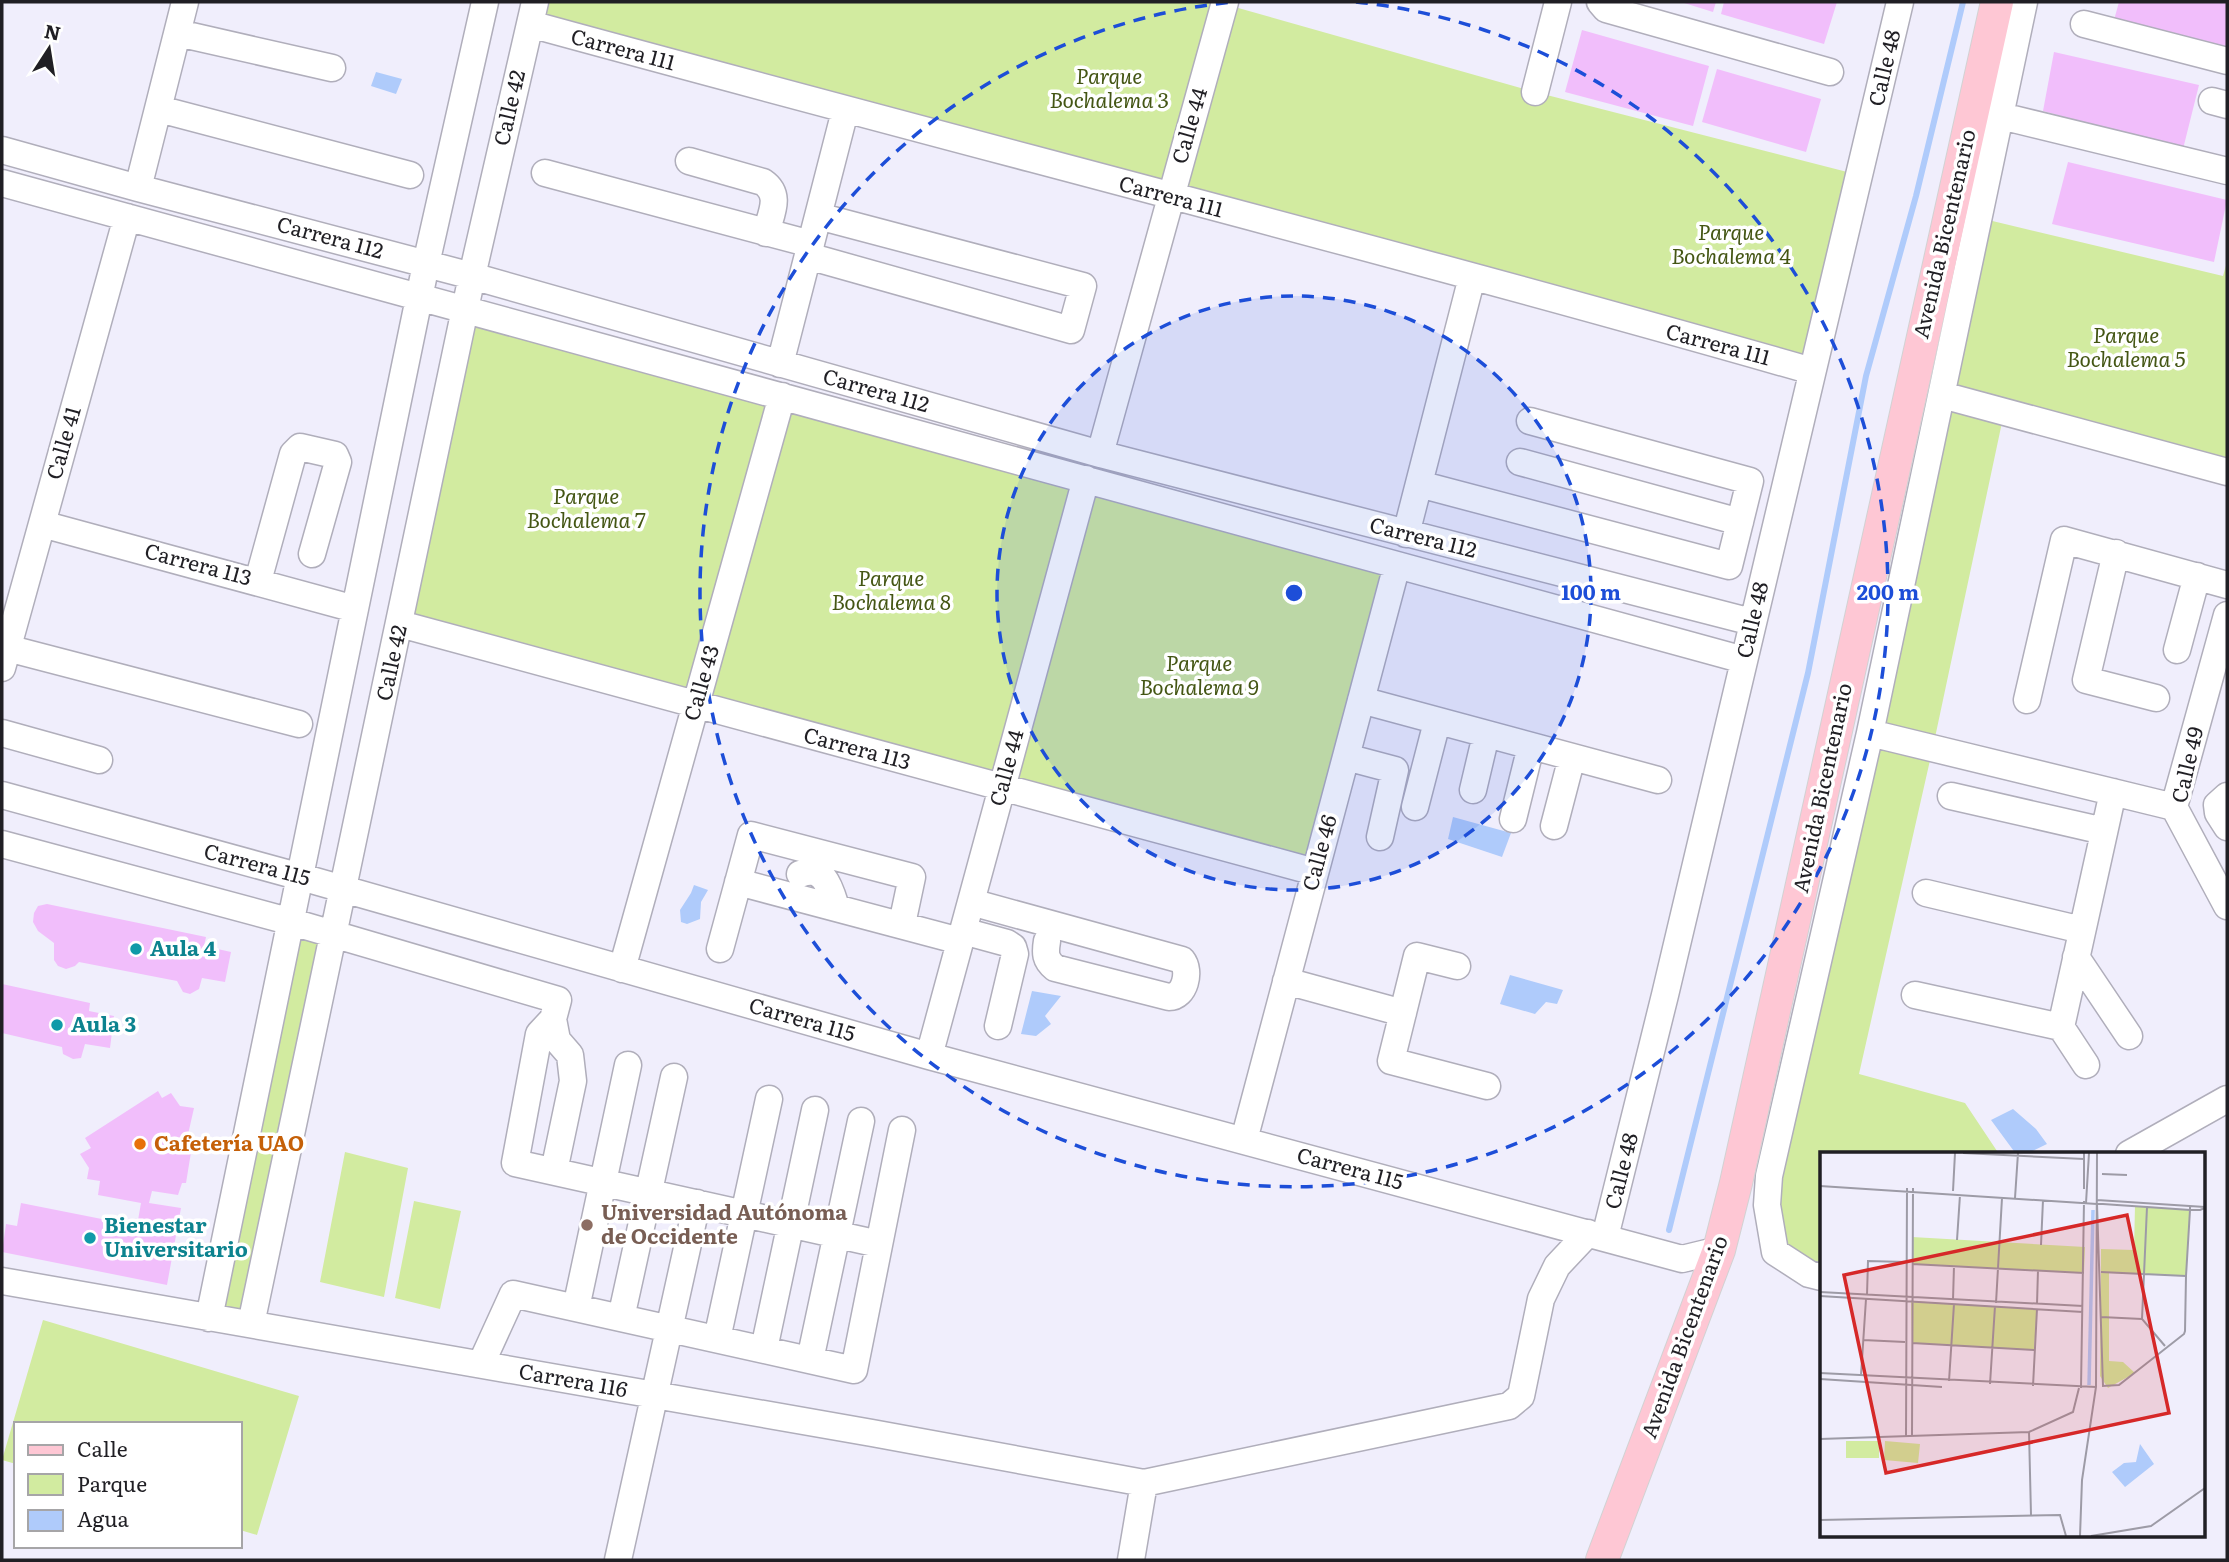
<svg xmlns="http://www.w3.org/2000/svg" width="2229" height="1562" font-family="Literata,serif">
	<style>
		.green { fill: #d2eba0 }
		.water { fill: #afcbfb }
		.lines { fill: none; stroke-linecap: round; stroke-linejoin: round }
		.stream { stroke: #afcbfb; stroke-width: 6 }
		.building { fill: #f1befb }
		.minor-casing { stroke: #b0aebb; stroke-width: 29 }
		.major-casing { stroke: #d2d2d3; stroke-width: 34 }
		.minor { stroke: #fff; stroke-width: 26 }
		.major { stroke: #fec7d4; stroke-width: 32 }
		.ring { fill: none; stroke: #1d4ed8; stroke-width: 3.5; stroke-dasharray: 12 9 }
		.culture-dot { fill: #0f9aa8; stroke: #fff; stroke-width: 2.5 }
		.food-dot { fill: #e8710a; stroke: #fff; stroke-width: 2.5 }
		.education-dot { fill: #8d6e63; stroke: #fff; stroke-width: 2.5 }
		.labels { text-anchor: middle; stroke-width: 7; stroke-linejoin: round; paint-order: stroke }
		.street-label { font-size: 21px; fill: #201f24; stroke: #fff }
		.park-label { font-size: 21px; font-style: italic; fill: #445614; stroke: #fff }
		.culture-label { font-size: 21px; font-weight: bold; fill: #0d838f; stroke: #fff; text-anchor: start }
		.food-label { font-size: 21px; font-weight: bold; fill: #c56008; stroke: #fff; text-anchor: start }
		.education-label { font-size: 21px; font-weight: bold; fill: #785e54; stroke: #fff; text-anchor: start }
		.inset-river { fill: none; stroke: #afcbfb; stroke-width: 3.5 }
		.inset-road { fill: none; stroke: #9d9ba6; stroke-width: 2 }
		.view { fill: #d62828; fill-opacity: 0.15; stroke: #d62828; stroke-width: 3.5 }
		.inset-edge { fill: none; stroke: #201f24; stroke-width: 3.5 }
		.centre { fill: #1d4ed8; stroke: #fff; stroke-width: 3.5 }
		.ring-label { font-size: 21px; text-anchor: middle; font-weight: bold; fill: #1d4ed8; stroke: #fff; stroke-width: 7; stroke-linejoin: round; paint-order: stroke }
	</style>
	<rect width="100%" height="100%" fill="#f0eefc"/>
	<path class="green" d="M535,2H1217L1535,92L1859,175L1812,371L530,24Z
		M1980,218L2223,276L2227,262V472L2004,413L1933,747L1859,1074L1965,1103L1999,1154H1821V1277L1775,1252L1767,1205Z
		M466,309L1397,565L1315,872L400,624Z
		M292,922L334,934L251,1324L209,1318Z
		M345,1152L408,1168L384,1297L320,1282Z
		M414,1201L461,1211L440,1309L395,1298Z
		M43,1320L299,1396L257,1535L240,1530V1424H16V1464L2,1460Z"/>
	<path class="water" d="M376,72L402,79L396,94L371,86Z
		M1453,817L1511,833L1502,857L1448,839Z
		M694,885L708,890L701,902L700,919L687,924L681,922L680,910L691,893Z
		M1510,975L1563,990L1557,1004L1546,1002L1535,1014L1500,1004Z
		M1032,991L1061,996L1045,1016L1051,1024L1036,1036L1021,1034Z
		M2013,1109L2036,1129L2047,1144L2026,1154H2016L1991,1120Z"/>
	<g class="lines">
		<path class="stream" d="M1669,1230L1808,673L1866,376L1916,196L1963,2"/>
	</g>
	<path class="building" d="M1681,2H1716L1713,12Z
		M1724,2H1837L1824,44L1721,14Z
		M2119,2H2227V47L2114,20Z
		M1582,30L1709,66L1693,126L1565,92Z
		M2054,52L2199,85L2183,149L2043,111Z
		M1717,69L1821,99L1806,152L1702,122Z
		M2068,162L2227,200L2214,262L2052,224Z
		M47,904L206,937L204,946L231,952L225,982L202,978L199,989L190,994L183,992L177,981L79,962L75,966L66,969L58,966L54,960V943L38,931L33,922L34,913L38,906Z
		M2,984L90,1003L89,1011L114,1016L110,1048L85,1044L81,1058L73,1059L63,1054L62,1047L2,1033Z
		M158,1091L162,1098L171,1093L180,1106L194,1108L187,1139L193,1140L186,1183H182L178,1195L152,1191L149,1203L181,1208L167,1285L2,1252L6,1224L17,1226L21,1203L137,1226L141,1203L98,1195L100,1181L87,1179L89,1168L80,1154L91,1148L85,1138Z"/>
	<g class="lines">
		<g class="minor-casing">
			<path id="minor" d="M1600,2L1606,9L1830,72
				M530,24C957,141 1386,249 1812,371
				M2084,24L2227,61
				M178,33L332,68
				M1535,92L1558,2
				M2212,101L2227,105
				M159,109L410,175
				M2001,116L2227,171
				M2,150L138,188L472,276L1100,454L1752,622
				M689,161L763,182C782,195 771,213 766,233
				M545,173L811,244
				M2,183L1744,660
				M138,188L185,2
				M808,256L1071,330L1083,286L818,216
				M780,364L845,111
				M1942,395L2227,472
				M1100,454L1225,2
				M1520,462L1740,522
				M1419,484L1729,566L1750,481L1530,421
				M42,524L355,609
				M1406,534L1472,277
				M2116,553L2086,680L2156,698
				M258,581L293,454L300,447L335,455L338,462L312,554
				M2227,615L2174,807L2227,906
				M400,624L1315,872
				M7,648L299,724
				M2177,650L2197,576
				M2,668L127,217
				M1361,700L1658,780
				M2027,700L2064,540L2227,585
				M2,733L99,760
				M1870,733L2174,807
				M1346,757L1395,770L1380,837
				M1473,790L1486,735
				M2,795L301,877L929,1056L1682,1259L1719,1250
				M1951,796L2104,831
				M2227,796L2217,805L2218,813L2227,827
				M1415,807L1437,722
				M1513,819L1531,746
				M1554,826L1572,757
				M2,844L292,922L558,1000L553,1019L557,1040L570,1055L573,1081L554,1171
				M800,874C824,864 830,888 836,907
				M738,882L960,941
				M1926,893L2082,930
				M971,902L1182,960C1191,971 1185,997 1169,997L1055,968C1045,960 1045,953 1047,941
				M963,931L1007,943L1013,947L1015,954L998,1026
				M720,949L751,835L912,877L902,924
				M2076,957L2129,1036
				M1457,966L1417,956L1391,1061L1487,1086
				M622,969L782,396
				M1286,981L1403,1013
				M1915,995L2061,1027L2113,792
				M553,1019L539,1034L515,1163L879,1244
				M2061,1027L2086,1065
				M929,1056L1086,479
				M1244,1140L1397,565
				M2129,1154L2227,1099
				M1605,1237L1665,995L1900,2
				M1821,1277L1809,1274L1775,1252L1767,1205L1769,1176L1870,733L2024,2
				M2,1281L872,1433L1144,1483L1509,1406L1521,1396L1541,1299L1557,1266L1588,1233
				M576,1308L628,1065
				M209,1318L426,264L485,2
				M621,1318L674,1077
				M251,1324L472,276L535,2
				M717,1339L769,1099
				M764,1349L815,1110
				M810,1360L861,1121
				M481,1364L513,1294L854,1370L902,1130
				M618,1560L697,1203
				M1131,1560L1144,1483"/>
		</g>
		<g class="major-casing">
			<path id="major" d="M1602,1560L1719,1250L1736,1183L1997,2"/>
		</g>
		<use href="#minor" class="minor"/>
		<use href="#major" class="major"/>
	</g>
	<circle cx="1294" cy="593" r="297" fill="#1d4ed8" fill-opacity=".12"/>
	<g class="ring">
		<circle cx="1294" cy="593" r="297"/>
		<path d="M1356 2A594 594 0 1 1 1232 2"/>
	</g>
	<g class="culture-dot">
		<circle cx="136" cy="949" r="7"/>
		<circle cx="57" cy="1025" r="7"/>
		<circle cx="90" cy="1238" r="7"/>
	</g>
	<circle class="food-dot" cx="140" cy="1144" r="7"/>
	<circle class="education-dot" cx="587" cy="1225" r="7"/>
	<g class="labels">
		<g class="street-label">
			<text transform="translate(623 50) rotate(15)" y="7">Carrera 111</text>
			<text transform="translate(1885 68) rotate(-77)" y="7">Calle 48</text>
			<text transform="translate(510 108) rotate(-77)" y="7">Calle 42</text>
			<text transform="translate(1190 126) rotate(-74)" y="7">Calle 44</text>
			<text transform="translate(1171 197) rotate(15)" y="7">Carrera 111</text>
			<text transform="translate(1945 234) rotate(-77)" y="7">Avenida Bicentenario</text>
			<text transform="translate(330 238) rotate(15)" y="7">Carrera 112</text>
			<text transform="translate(1718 345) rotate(15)" y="7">Carrera 111</text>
			<text transform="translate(876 391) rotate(16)" y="7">Carrera 112</text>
			<text transform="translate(64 443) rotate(-74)" y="7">Calle 41</text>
			<text transform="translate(1423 538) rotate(14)" y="7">Carrera 112</text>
			<text transform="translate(198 565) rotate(15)" y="7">Carrera 113</text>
			<text transform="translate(1753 620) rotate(-77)" y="7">Calle 48</text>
			<text transform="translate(392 663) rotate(-78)" y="7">Calle 42</text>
			<text transform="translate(702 683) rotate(-74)" y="7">Calle 43</text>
			<text transform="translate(857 749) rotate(15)" y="7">Carrera 113</text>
			<text transform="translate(2188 765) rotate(-77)" y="7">Calle 49</text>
			<text transform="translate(1007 768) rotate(-75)" y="7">Calle 44</text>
			<text transform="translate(1823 788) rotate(-78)" y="7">Avenida Bicentenario</text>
			<text transform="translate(1320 853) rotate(-75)" y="7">Calle 46</text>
			<text transform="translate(257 865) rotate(15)" y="7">Carrera 115</text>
			<text transform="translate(802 1020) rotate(16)" y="7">Carrera 115</text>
			<text transform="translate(1350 1169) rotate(15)" y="7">Carrera 115</text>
			<text transform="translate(1622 1171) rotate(-76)" y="7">Calle 48</text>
			<text transform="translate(1685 1337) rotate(-70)" y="7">Avenida Bicentenario</text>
			<text transform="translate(573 1381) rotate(10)" y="7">Carrera 116</text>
		</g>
		<g class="park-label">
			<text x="1109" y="84">Parque<tspan x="1109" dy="24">Bochalema 3</tspan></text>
			<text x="1731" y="240">Parque<tspan x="1731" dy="24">Bochalema 4</tspan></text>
			<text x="2126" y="343">Parque<tspan x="2126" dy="24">Bochalema 5</tspan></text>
			<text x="586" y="504">Parque<tspan x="586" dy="24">Bochalema 7</tspan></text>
			<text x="891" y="586">Parque<tspan x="891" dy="24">Bochalema 8</tspan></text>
			<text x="1199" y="671">Parque<tspan x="1199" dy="24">Bochalema 9</tspan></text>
		</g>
		<g class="culture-label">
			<text x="150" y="956">Aula 4</text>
			<text x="71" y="1032">Aula 3</text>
			<text x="104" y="1233">Bienestar<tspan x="104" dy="24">Universitario</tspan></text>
		</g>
		<g class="food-label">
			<text x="154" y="1151">Cafetería UAO</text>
		</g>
		<g class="education-label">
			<text x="601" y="1220">Universidad Autónoma<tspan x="601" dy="24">de Occidente</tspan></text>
		</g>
	</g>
	<g transform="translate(1820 1152)">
		<rect width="385" height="385" fill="#f0eefc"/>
		<path d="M315,54L370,58L366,124L289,121V209L303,210L315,221L288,236L280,224L281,97L314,98ZM92,85L265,95L264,121L92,112ZM91,149L217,157L214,198L92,191ZM26,289H59V306H26ZM65,289L100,292L98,311L64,308Z" fill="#d2eba0"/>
		<path d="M320,292L334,312L305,335L292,320L304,311L316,310Z" fill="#afcbfb"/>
		<path class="inset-river" d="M269,233L273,58"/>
		<path class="inset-road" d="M143,1L264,7M264,1V37M282,22L307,23M0,34L277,52M133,39L135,1M195,46L198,1M277,48L385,55M266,51L269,1M370,54V58L366,124L365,179L364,182L299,233L283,234L277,52H283L297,53L327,55L370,58H380L385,56M327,55L322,167L345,194M137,88L140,43M221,93L223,48M92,112L264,121M281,120L366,124M0,140L263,154M47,143L48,109L86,110M0,144L263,160M133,148L134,114M176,151L182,46M217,152L218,118M281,165L322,167M43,188L85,190M92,191L214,198M0,221L276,235M41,223L46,147M0,227L122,235M129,229L134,152M170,232L175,154M213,234L217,157M261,236L264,49M209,280L211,363M86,284L87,36M92,284L93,36M0,287L209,280L253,260L259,236M0,368L240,363L246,384M260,384L262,328L276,235L277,1M271,384L331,374L385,336"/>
		<path class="view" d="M307,63L349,261L66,321L24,123Z"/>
		<rect width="385" height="385" class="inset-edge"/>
	</g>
	<circle cx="1294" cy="593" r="10" class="centre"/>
	<g class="ring-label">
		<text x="1591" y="600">100 m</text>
		<text x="1888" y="600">200 m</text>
	</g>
	<rect width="2229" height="1562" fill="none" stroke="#201f24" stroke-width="7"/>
	<rect x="14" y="1422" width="228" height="126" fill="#ffffff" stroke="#a6a5a7" stroke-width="2"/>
	<rect x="28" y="1445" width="35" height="10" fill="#fec7d4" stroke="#a6a5a7" stroke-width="2"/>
	<text x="77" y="1457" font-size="21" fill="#201f24">Calle</text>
	<rect x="28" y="1474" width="35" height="21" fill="#d2eba0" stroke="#a6a5a7" stroke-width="2"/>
	<text x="77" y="1492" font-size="21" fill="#201f24">Parque</text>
	<rect x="28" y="1510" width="35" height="21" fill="#afcbfb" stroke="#a6a5a7" stroke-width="2"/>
	<text x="77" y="1527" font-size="21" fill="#201f24">Agua</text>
	<g transform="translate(49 49) rotate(12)" stroke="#ffffff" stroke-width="5" paint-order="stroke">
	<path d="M0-5L12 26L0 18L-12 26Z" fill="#201f24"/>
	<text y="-10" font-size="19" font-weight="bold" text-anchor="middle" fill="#201f24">N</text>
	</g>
</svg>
